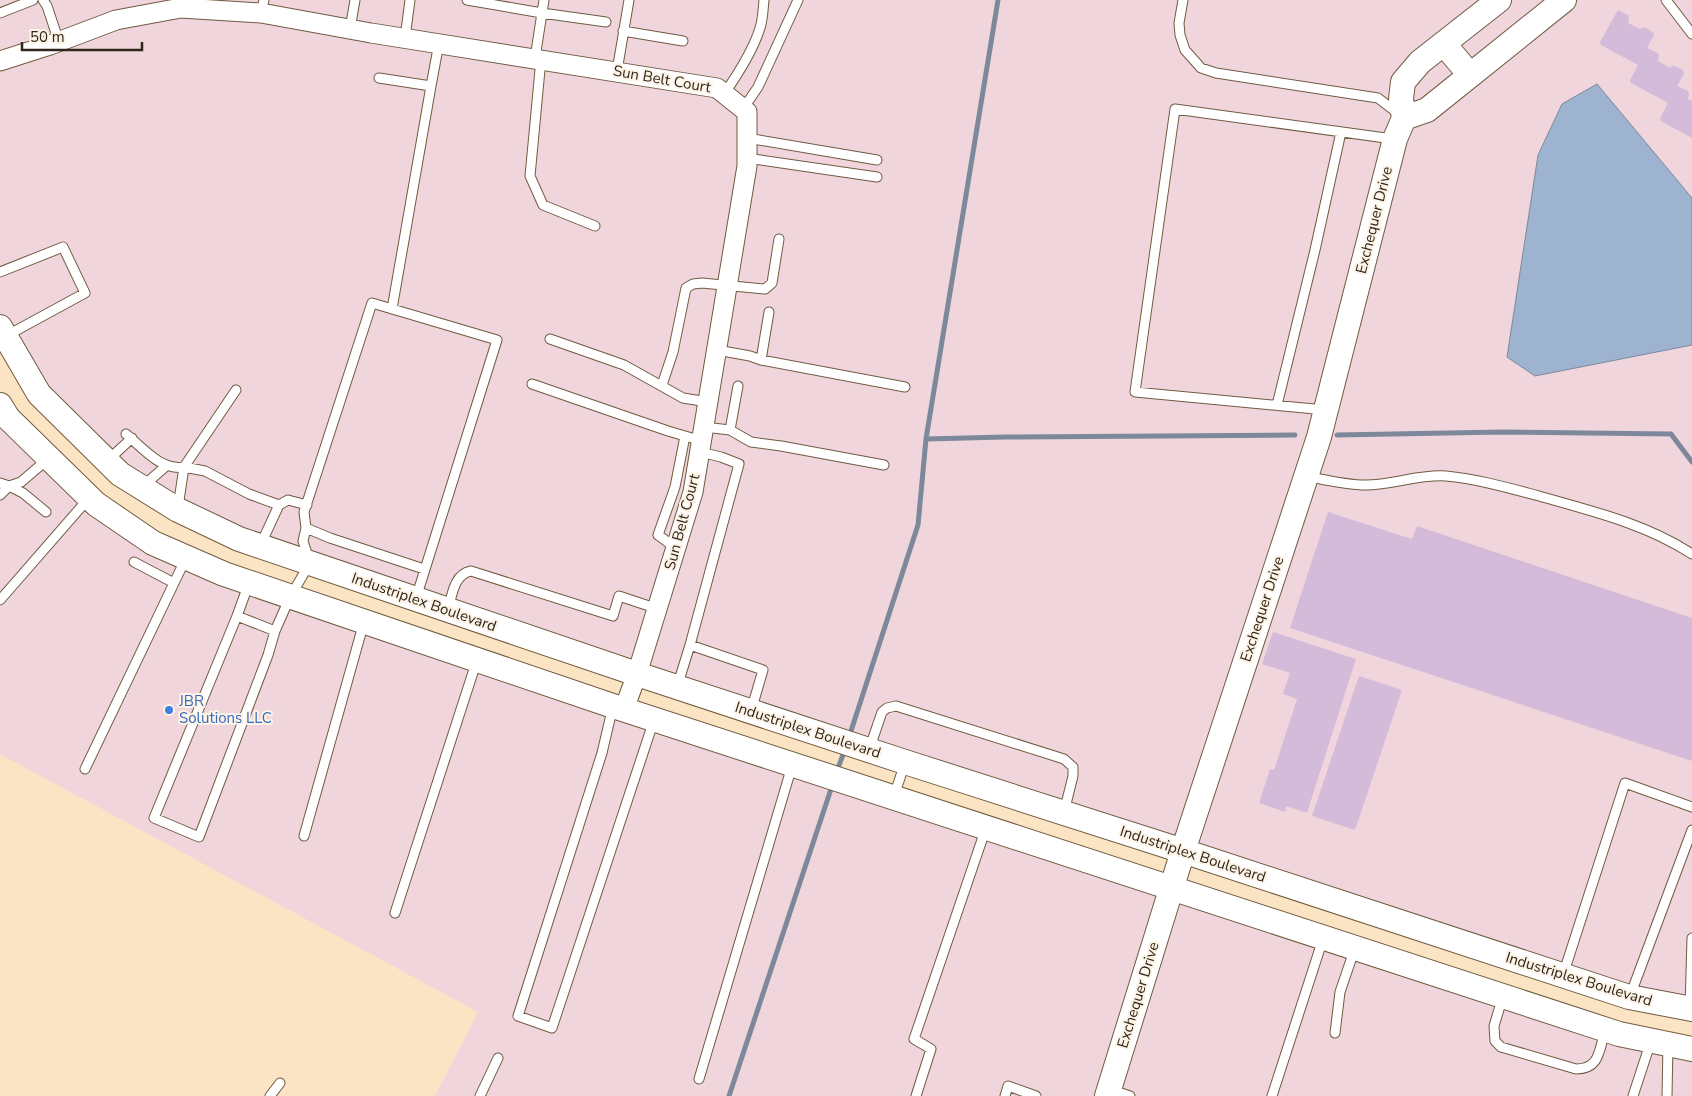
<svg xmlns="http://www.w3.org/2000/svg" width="1692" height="1096" font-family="'Nunito Sans',sans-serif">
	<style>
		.industrial { fill: #f0d6dc }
		.water { fill: #9eb3d0; stroke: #7d899a }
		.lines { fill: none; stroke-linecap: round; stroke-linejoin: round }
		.stream { stroke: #7d899a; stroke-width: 5 }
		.building { fill: #d4bbda }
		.service-casing { stroke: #705b3f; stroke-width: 11 }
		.minor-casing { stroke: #705b3f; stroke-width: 21 }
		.tertiary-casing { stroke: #705b3f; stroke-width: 26 }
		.service { stroke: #fff; stroke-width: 9 }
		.minor { stroke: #fff; stroke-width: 19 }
		.tertiary { stroke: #fff; stroke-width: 24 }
		.shop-dot { fill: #3f7fe0; stroke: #fdf3e6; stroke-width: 2 }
		.labels { text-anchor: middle; stroke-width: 4; stroke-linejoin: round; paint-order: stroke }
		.street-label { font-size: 15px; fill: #30271b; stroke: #fdf3e6 }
		.shop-label { font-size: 15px; fill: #366cbe; stroke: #fdf3e6; text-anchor: start }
	</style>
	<rect width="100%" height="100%" fill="#fbe4c3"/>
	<path class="industrial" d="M0,0H1692V1007L1629,997L178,510L39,394L0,327Z
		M0,405L153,543L1692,1049V1096H435L478,1012L0,754Z"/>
	<path class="water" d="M1597,84L1692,198V345L1535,376L1507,357L1538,155L1562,104Z"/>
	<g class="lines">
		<path class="stream" d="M998,0L926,439L1005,437L1295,435
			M1337,435L1503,432L1671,434L1692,462
			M850,734L918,525L926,439
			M838,768L844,752
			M729,1096L832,786"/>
	</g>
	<path class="building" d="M1618,10L1628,15L1629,18L1628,23L1640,29L1644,27L1653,32L1654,35L1647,48L1658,53L1659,57L1658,61L1670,68L1673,65L1683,70L1684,74L1677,86L1688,91L1689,94L1688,99L1692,101V138L1661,121L1660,118L1668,103L1631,83L1630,80L1638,65L1601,45L1600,42Z
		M1328,512L1412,539L1417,526L1692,618V761L1290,628Z
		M1273,632L1356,659L1307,813L1286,806L1285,812L1259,803L1270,769L1274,770L1297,699L1283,694L1290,673L1262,664Z
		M1359,676L1402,690L1355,830L1312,816Z"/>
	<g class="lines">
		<g class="service-casing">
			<path id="service" d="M43,0L47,6L59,42
				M467,0L542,13L544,0
				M1183,0L1179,23L1180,35L1185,50L1201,68L1216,73L1378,98L1400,115
				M1666,0L1692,34
				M0,13L33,0
				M261,13L264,0
				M350,29L355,0
				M623,31L683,41
				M405,38L410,0
				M535,58L542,13L606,22
				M541,59L530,176L543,205L595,226
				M617,71L629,0
				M379,78L431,86L439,43
				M724,94C738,74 753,51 760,28C763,19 763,9 764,0
				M743,109L758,87L798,0
				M747,138L877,160
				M747,158L877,177
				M0,272L63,247L85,293L6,336
				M392,309L431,86
				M550,339L624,365L683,398L708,402
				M717,350L750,356L761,360L905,387
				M761,360L769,312
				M532,384L668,431L702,441
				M662,385L673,352L686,288L693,284L702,283L765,289L772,283L779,239
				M236,390L184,467L205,471L249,494L279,505L260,546
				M1277,405L1315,250L1341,132
				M1325,410L1135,392L1175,109L1393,139
				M704,427L730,430L738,386
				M730,430L751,442L781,446L884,465
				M126,434C143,448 161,471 184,467L178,507
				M107,461L132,438
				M1306,476C1326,480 1346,485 1366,485C1393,485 1419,474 1446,476C1478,479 1509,488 1539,496C1592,511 1646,524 1692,554
				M0,483L9,486L21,482L49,458
				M142,487L166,466
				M0,495L9,486L23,493L46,512
				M279,505L288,500L307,505
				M306,528L330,538L424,569
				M676,548L658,535L675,487L685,436
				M134,562L174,583
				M249,583L237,616L275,631L290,597L310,563L303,541L306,528L304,512L372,303L497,340L416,598
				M0,600L89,498
				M448,610C452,595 454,574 471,571L613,616L619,596L658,609
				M237,616L154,818L199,837L268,655L275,631
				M690,645L739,464L721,457L700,452
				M677,687L690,645L763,670L751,711
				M613,706L602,753L518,1016L552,1028L654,720
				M869,750L882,712L887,708L896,706L1064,759L1073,767V776L1064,812
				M85,769L186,558
				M894,796L905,763
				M304,836L364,622
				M395,913L477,660
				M1563,975L1625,783L1692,807
				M1503,996L1494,1026L1495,1041L1501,1047L1576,1069C1600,1069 1599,1050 1605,1031
				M1630,996L1692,830
				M1690,1009L1692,938
				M1335,1033L1340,992L1355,948
				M699,1079L792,766
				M1109,1089L1130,1096
				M270,1096L280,1083
				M480,1096L498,1058
				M916,1096L931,1049L914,1039L986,828
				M1005,1096L1008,1086L1036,1096
				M1272,1096L1323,939
				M1633,1096L1651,1041
				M1667,1096L1668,1044"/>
		</g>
		<g class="minor-casing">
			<path id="minor" d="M0,61L50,45L116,20L181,8L261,13L371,33L717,88L747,112V166L693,492L637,674L624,709"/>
		</g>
		<g class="tertiary-casing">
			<path id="tertiary" d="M1444,44L1470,75
				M1404,118L1427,110L1564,0
				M1404,118L1401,99L1403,82L1420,62L1499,0
				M0,327L39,394L120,474L178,510L239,539L637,674L905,762L1183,851L1629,997L1692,1009
				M0,405L8,418L96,504L153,543L224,574L613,706L1619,1034L1692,1049
				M1107,1096L1183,851L1319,437L1395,139L1404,118"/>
		</g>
		<use href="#service" class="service"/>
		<use href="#minor" class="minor"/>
		<use href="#tertiary" class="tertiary"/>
	</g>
	<circle class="shop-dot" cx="169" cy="710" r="5"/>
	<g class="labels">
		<g class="street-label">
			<text transform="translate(662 79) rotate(10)" y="5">Sun Belt Court</text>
			<text transform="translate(1374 220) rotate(-76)" y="5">Exchequer Drive</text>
			<text transform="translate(682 522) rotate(-75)" y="5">Sun Belt Court</text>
			<text transform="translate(424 602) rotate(19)" y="5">Industriplex Boulevard</text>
			<text transform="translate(1262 609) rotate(-72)" y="5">Exchequer Drive</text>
			<text transform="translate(808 730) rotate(18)" y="5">Industriplex Boulevard</text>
			<text transform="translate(1193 854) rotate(18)" y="5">Industriplex Boulevard</text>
			<text transform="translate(1579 979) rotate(17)" y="5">Industriplex Boulevard</text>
			<text transform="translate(1138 995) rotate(-73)" y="5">Exchequer Drive</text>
		</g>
		<g class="shop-label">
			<text x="179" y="706">JBR<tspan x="179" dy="17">Solutions LLC</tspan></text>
		</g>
	</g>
	<path d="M22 42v8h120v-8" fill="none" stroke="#30271b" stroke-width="2.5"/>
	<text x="30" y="42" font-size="15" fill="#30271b" stroke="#fdf3e6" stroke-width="4" paint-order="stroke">50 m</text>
</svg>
